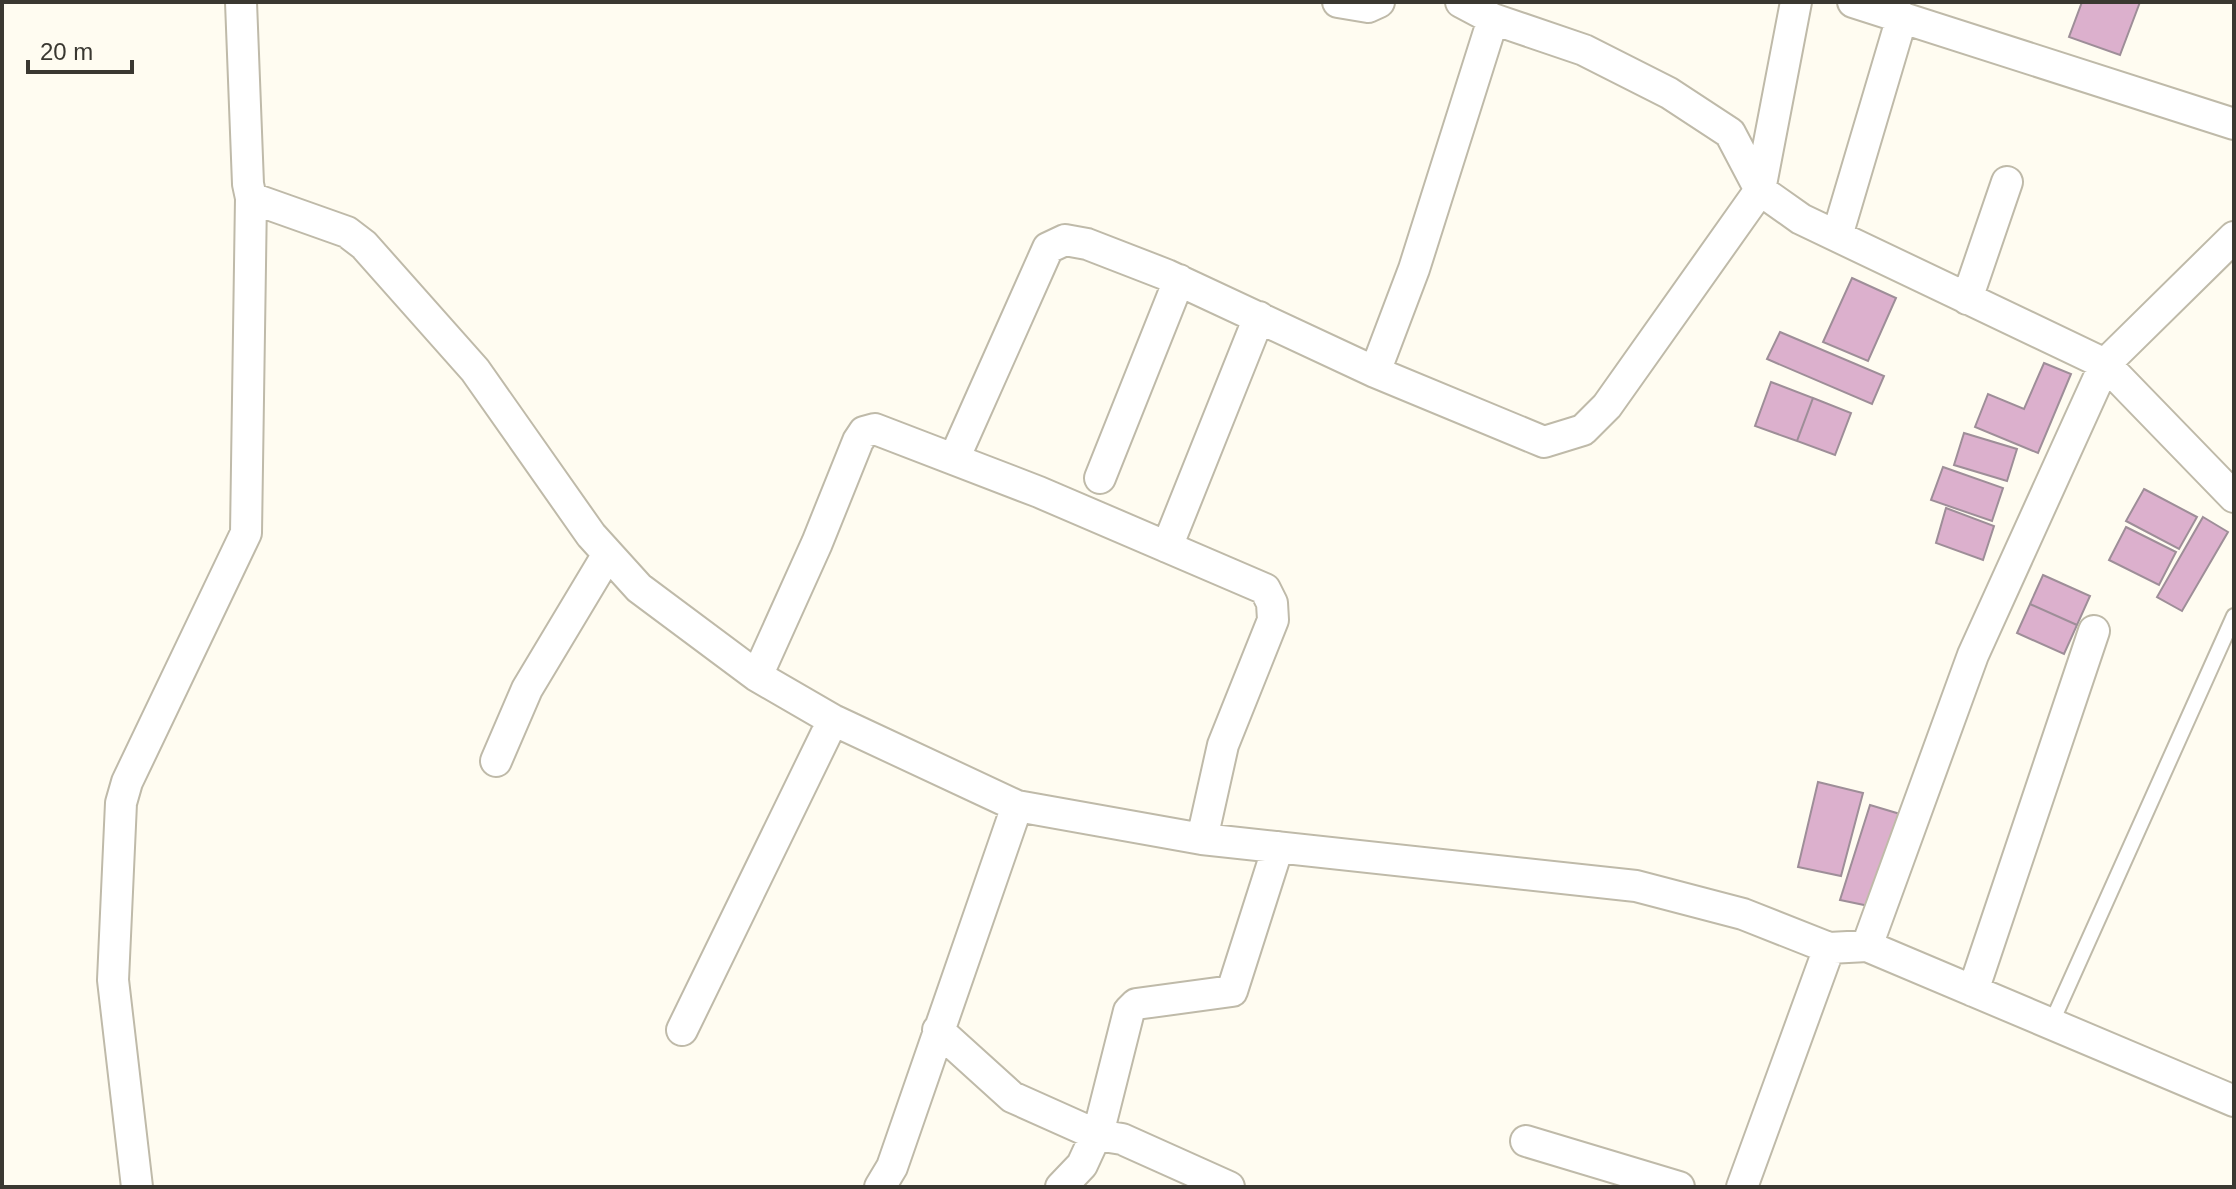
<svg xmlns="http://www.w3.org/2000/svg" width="2236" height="1189" font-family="Arial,sans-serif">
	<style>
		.building { fill: #dcb0cd; stroke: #9e8e98; stroke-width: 2 }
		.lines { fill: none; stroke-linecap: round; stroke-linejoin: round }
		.service-casing { stroke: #bfbaa9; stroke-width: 18 }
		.minor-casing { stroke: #bfbaa9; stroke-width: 34 }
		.service { stroke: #fff; stroke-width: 14 }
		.minor { stroke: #fff; stroke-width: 30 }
	</style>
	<rect width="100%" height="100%" fill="#fffcf1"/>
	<path class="building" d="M2082,2H2140L2120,55L2069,37Z
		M1852,278L1896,298L1868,361L1823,342Z
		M1780,332L1884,376L1872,404L1767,359Z
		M2044,363L2071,374L2038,453L1975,427L1988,394L2024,409Z
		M1771,382L1813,398L1797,441L1755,426Z
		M1813,398L1851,413L1835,455L1797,441Z
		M1964,433L2017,449L2007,481L1954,465Z
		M1943,467L2003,488L1992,521L1931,500Z
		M2144,489L2197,517L2179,549L2126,521Z
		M1946,508L1994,526L1983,560L1936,543Z
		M2203,517L2228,532L2182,611L2157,597Z
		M2126,527L2176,552L2159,585L2109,560Z
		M2043,575L2090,596L2077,625L2030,604Z
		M2030,604L2077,625L2064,654L2017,633Z
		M1818,782L1863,793L1841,876L1798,867Z
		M1870,805L1900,814L1869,906L1840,900Z"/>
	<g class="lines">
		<g class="service-casing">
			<path id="service" d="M2051,1024L2234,616"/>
		</g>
		<g class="minor-casing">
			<path id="minor" d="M241,2L248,184L251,198L347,232L364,245L475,370L591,535L639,588L757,676L833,720L1017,806L1202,839L1636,886L1743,914L1829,948L1867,946L2234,1101
				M1338,2L1368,7L1379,2
				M1461,2L1493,19L1584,50L1669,93L1730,133L1760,190L1801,219L2105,364L2234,497
				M1853,2L2234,124
				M1837,236L1902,17
				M1967,299L2007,182
				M1375,372L1414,269L1493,19
				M954,459L1048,248L1065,240L1087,244L1167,275L1375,372L1544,442L1583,430L1607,406L1760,190L1796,2
				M1100,478L1179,280
				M1167,547L1259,317
				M757,676L817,543L858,441L864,432L875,429L1039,492L1265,589L1272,603L1273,620L1223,745L1202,839
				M496,761L527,689L608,554
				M1867,946L1973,655L2105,364L2234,237
				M1973,991L2094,631
				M682,1030L833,720
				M938,1030L1012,1097L1097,1135L1122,1139L1229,1187
				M1526,1141L1679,1187
				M137,1187L113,980L121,803L127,782L246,533L251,198
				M880,1187L892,1167L1017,806
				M1061,1187L1082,1165L1100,1126L1129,1011L1136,1004L1232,991L1278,847
				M1742,1187L1829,948"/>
		</g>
		<use href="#service" class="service"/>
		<use href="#minor" class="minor"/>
	</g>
	<rect width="2236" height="1189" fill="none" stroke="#3a3831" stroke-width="8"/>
	<path d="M28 60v12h104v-12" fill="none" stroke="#3a3831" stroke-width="4"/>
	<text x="40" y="60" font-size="24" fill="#3a3831" stroke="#fffcf1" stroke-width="6" paint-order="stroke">20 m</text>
</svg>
